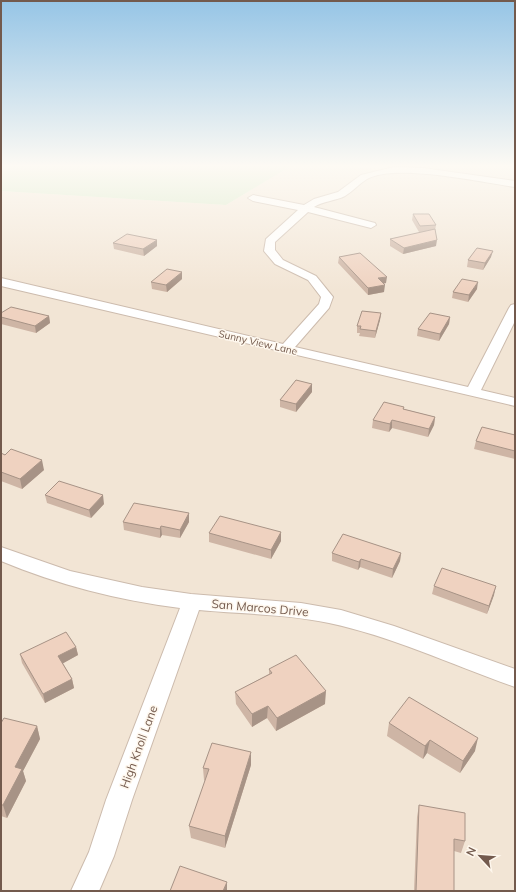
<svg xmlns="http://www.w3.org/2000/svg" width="516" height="892" font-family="Mulish,sans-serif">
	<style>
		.residential { fill: #f2e5d5 }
		.green { fill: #d4e8c6 }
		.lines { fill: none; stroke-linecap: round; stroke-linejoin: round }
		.street-casing { stroke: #ccbbad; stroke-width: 2 }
		.street { fill: #fff; fill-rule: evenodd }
		.wall { fill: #ceb5a5 }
		.shaded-wall { fill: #a79386 }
		.building { fill: #efd2c0; stroke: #a79386 }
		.labels { text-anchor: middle; stroke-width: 3; stroke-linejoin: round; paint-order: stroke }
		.street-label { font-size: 10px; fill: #735a4d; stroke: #fef7ed }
		.near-street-label { font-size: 12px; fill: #735a4d; stroke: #fef7ed }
	</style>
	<rect width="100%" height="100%" fill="#fbf3e7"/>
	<path class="residential" d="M291,166H353L377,170L381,173L386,169V166H515V891H1V191L226,205Z"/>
	<path class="green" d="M1,166H291L226,205L1,191Z"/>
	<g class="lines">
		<g class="street-casing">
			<path id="street" d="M394,167L423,168L515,181V187C481,182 395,163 367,179C359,184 353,191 345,196C335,201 323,201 314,207L375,223L376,225L371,228L308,212L275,242V250L283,260L316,276L333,297L329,308L295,347L468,387L509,308L511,305L515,304V321L481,390L515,398V406L1,286V278L283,344L319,304L321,297L308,280L275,264L264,251L266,239L298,210L253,201L248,198L253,195L304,205L314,199L338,192L361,175Z
				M1,547L70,571L142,587L191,594L301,603L341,610L394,626L515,669V687C455,666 391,636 329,623C286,614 242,614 199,610L132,800L114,856L99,891H71L89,852L106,800L180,608C118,600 58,585 1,561Z"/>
		</g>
		<use href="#street" class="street"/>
	</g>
	<path class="wall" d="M413,214L436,225L435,231L436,246L403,254L390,246V239L424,232H419L412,220Z
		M157,240V246L144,256L114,249L113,243Z
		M339,257L386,283L383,284L384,292L368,295L338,263Z
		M491,257L483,270L467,267L468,260Z
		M182,279L167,292L152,289L151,282Z
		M477,289L468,302L452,298L453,292Z
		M1,313L49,316L50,323L36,333L1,324Z
		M381,313L380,320L375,338L359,336L360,333H357V326Z
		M450,317L449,324L439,341L417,336L418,329Z
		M312,392L296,412L280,407V400Z
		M404,407V409L435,417L434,425L428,437L392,428L389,432L372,428L373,420Z
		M515,435V459L474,449L476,441Z
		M1,453L44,470L22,489L1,481Z
		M45,495L104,504L91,518L47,503Z
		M189,513V522L180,538L162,535L160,538L124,530L123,522Z
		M281,532V541L271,559L209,542V533Z
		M332,553H401L400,561L392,578L360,567L358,570L332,561Z
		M434,586L494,595L487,614L432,594Z
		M76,647L78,655L63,663L72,679L74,688L45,703L22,663L20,654Z
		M269,669L325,704L276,731L267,718L252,727L236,704L235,692L269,674Z
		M1,723L37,726L40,739L23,771L26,781L7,818L1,816Z
		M389,723L475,751L460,773L427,753L423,759L387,736Z
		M251,765L225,848L191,838L189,826L205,781L204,780L203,768Z
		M419,805L465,841L461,853L454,851V891H414L417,817Z"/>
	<path class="shaded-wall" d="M157,240V246L144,256L143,249Z
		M437,240L436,246L403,254L404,248Z
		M493,251L491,257L483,270L485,263Z
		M182,272V279L167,292L166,285Z
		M387,277L386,283L377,285L378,278Z
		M478,282L477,289L468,302L469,295Z
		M385,285L384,292L368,295V288Z
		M381,313L380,320L375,338L376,331Z
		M49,316L50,323L36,333L35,326Z
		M450,317L449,324L439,341L440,334Z
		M312,384V392L296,412V404Z
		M435,417L434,425L428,437L429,429Z
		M392,420V428L389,432L390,424Z
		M42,460L44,470L22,489L20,479Z
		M103,495L104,504L91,518L89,510Z
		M189,513V522L180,538V530Z
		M161,526L162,535L160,538V529Z
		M281,532V541L271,559V550Z
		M401,553L400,561L392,578L393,569Z
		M361,559L360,567L358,570L359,562Z
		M496,586L494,595L487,614L489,606Z
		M76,647L78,655L60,665L58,656Z
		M72,679L74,688L45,703L43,694Z
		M326,691L325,704L276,731L277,718Z
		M268,706L267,718L252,727V714Z
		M37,726L40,739L23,771L26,781L7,818L3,805L15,767Z
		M478,738L475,751L460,773L463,761Z
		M430,740L427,753L423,759L425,746Z
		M251,752V765L225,848V836Z
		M227,882V891H223Z"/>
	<path class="building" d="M413,214H429L436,225L420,226Z
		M435,229L437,240L404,248L390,239Z
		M127,234L157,240L143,249L113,243Z
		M477,248L493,251L485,263L468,260Z
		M360,253L387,277L378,278L385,285L368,288L339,257Z
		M167,269L182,272L166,285L151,282Z
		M462,279L478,282L469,295L453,292Z
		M11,307L49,316L35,326L1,317V313Z
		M362,311L381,313L376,331L360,329L361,326H357Z
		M430,313L450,317L440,334L418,329Z
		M296,380L312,384L296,404L280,400Z
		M384,402L404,407L403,409L435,417L429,429L392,420L390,424L373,420Z
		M482,427L515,435V451L476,441Z
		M11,449L42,460L20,479L1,472V453L5,455Z
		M59,481L103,495L89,510L45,495Z
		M134,503L189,513L180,530L161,526L160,529L123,522Z
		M220,516L281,532L271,550L209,533Z
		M343,534L401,553L393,569L361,559L359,562L332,553Z
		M442,568L496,586L489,606L434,586Z
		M66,632L76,647L58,656L72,679L43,694L20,654Z
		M296,655L326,691L277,718L268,706L252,714L235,692L272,673L269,669Z
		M409,697L478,738L463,761L430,740L425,746L389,723Z
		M4,718L37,726L15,767L22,769L3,805H1V723Z
		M212,743L251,752L225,836L189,826L209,769L203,768Z
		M419,805L465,813V841L454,839V891H416Z
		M180,866L227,882L223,891H170Z"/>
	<linearGradient id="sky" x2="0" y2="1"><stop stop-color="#96c5e6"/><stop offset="0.57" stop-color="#fdfaf4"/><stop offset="1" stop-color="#fdfaf4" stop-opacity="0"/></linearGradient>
	<rect width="516" height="291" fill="url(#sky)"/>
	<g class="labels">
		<g class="street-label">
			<text transform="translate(258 342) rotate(13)" y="4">Sunny View Lane</text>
		</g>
		<g class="near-street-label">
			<text transform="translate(260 608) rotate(5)" y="4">San Marcos Drive</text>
			<text transform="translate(139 747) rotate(-70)" y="4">High Knoll Lane</text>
		</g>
	</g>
	<rect width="516" height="892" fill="none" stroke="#735a4d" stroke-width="4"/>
	<g transform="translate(480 856) rotate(296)" stroke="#fef7ed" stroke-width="3" paint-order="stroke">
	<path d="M0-3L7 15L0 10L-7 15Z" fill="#735a4d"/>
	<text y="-6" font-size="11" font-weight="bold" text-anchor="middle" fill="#735a4d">N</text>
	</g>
</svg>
